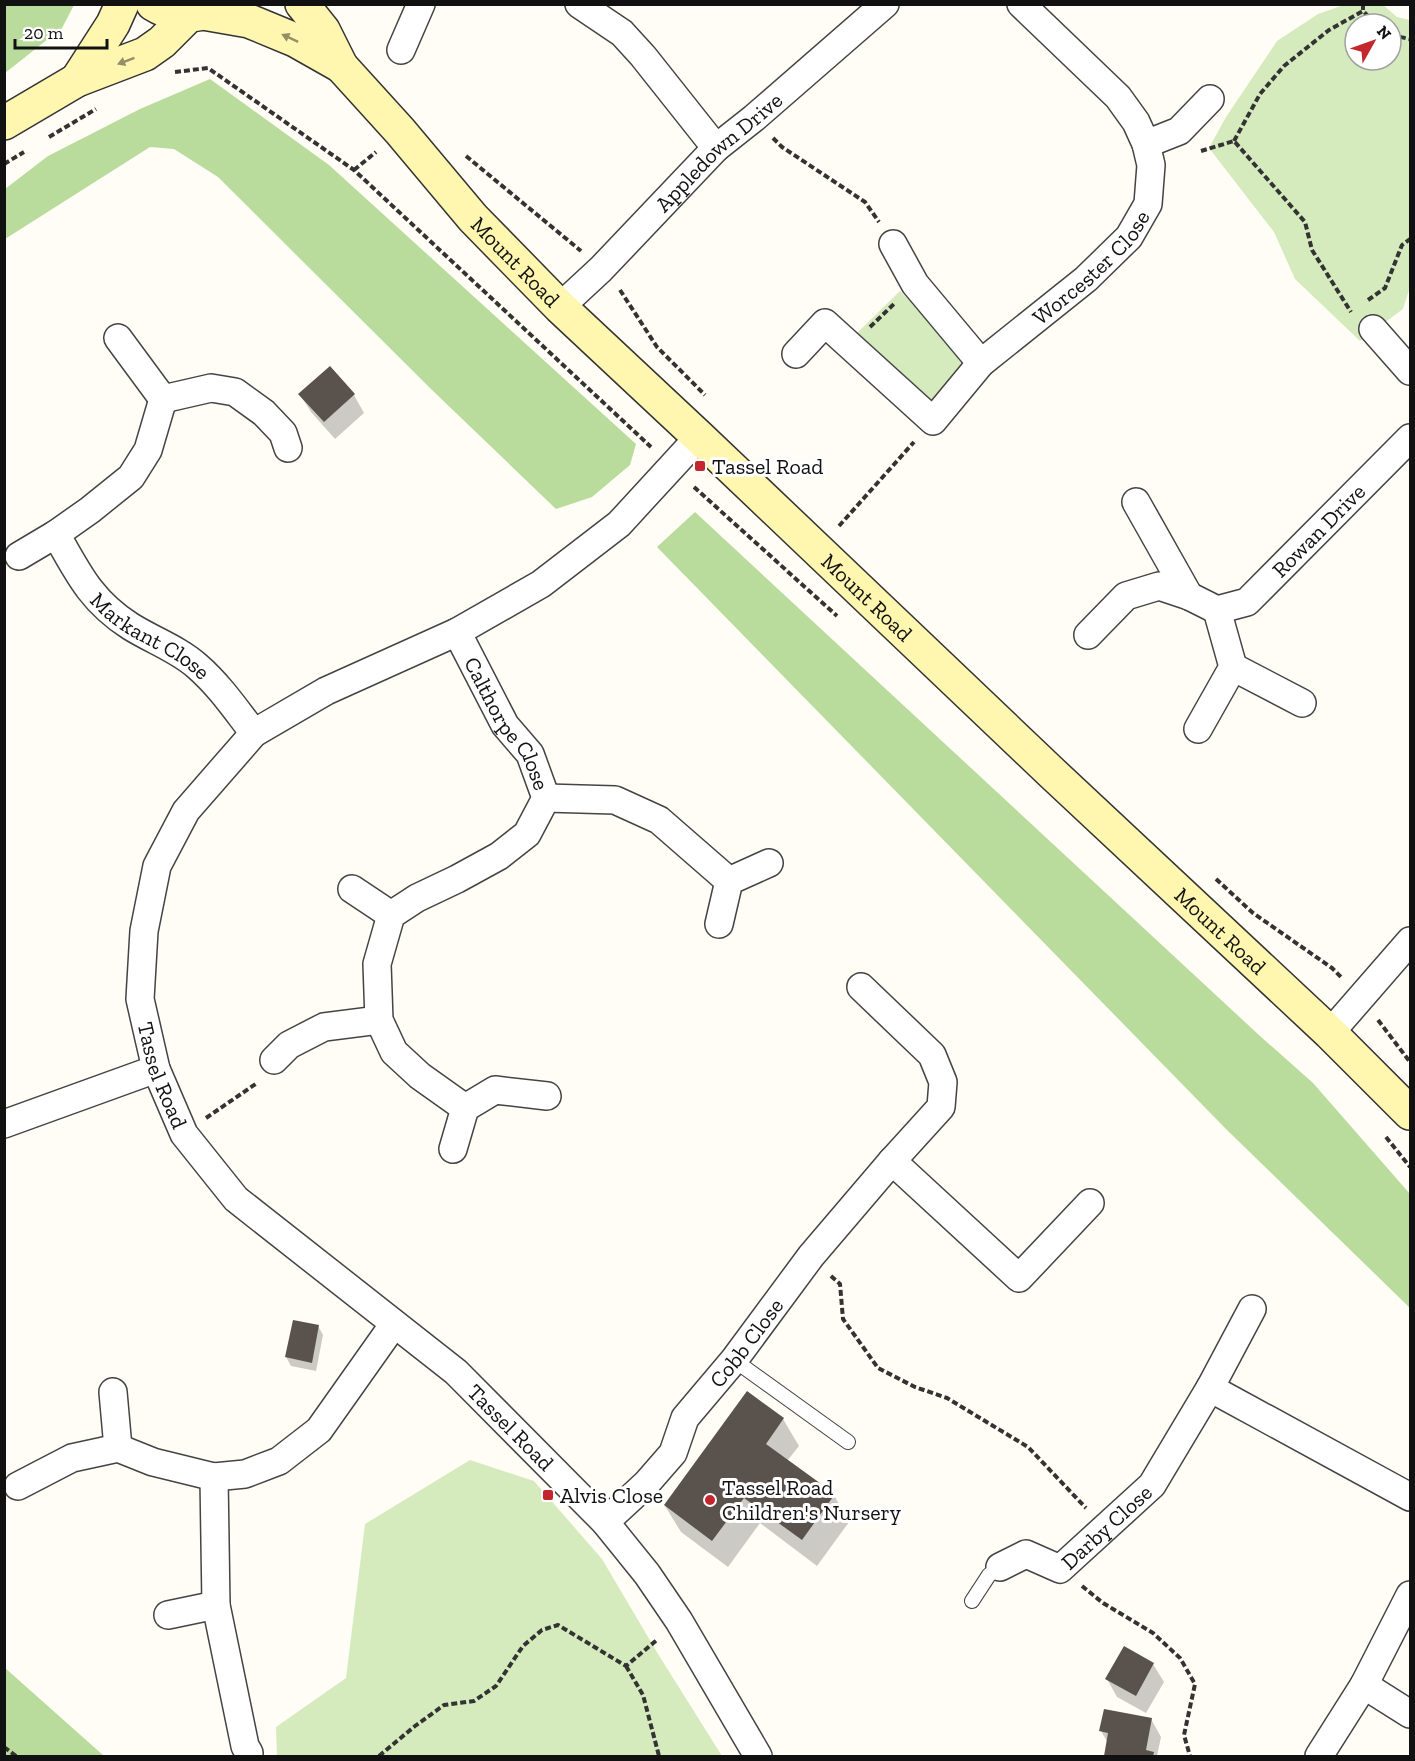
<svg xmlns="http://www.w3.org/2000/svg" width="1415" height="1761" font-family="'Zilla Slab',serif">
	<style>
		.green { fill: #d5ebbd; fill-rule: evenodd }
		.forest { fill: #b9dc9c }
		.shadow { fill: #0003 }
		.building { fill: #5a524d }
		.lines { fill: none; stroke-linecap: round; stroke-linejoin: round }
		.lane-casing { stroke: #444; stroke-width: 16 }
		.street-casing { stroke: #444; stroke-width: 30 }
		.secondary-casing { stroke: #333; stroke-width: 36 }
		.path { stroke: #333; stroke-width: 4; stroke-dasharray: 6 3; stroke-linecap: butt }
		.lane { stroke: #fff; stroke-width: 14 }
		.street { stroke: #fff; stroke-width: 27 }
		.secondary { stroke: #fff6b0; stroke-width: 33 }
		.oneway { fill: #948f68 }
		.poi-dot { fill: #c4262e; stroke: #fff; stroke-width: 2 }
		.labels { text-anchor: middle; stroke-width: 6; stroke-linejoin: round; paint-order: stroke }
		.street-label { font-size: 22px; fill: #111; stroke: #fff }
		.poi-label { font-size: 22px; fill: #111; stroke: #fff; text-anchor: start }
	</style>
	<rect width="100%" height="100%" fill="#fffdf5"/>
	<path class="green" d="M1344,5H1383L1397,17L1410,20V287L1403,309L1360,341L1295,279L1274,232L1209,148L1226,117L1277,41L1318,14ZM1355,24H1391V60H1355Z
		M900,291L973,363L925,411L854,336Z
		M470,1460L534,1481L602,1559L658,1654L722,1756H277L276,1727L346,1678L365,1524Z"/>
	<path class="forest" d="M5,4H74V5L62,28L5,73Z
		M210,79L329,165L636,444L630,465L592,497L556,509L432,390L218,177L174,149L150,147L5,239V189L48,156L140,109Z
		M695,512L1260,1036L1313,1083L1410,1194V1308L1226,1129L657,547Z
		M4,1667L104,1756H5Z"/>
	<path class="shadow" d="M300,395H354L364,413L335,439L311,412Z
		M318,1326L323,1335L316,1371L291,1366L286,1357Z
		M783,1419L799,1446L787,1461L834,1495L849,1522L817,1566L760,1523L728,1567L681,1532L665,1506Z
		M1153,1664L1164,1682L1146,1713L1117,1697L1107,1679Z
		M1151,1719L1161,1737L1157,1756H1106L1108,1743L1101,1731Z"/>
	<path class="building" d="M330,366L355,394L324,422L298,394Z
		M293,1320L319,1325L312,1363L285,1357Z
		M747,1391L784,1418L766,1444L835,1494L802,1540L744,1498L712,1541L664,1505Z
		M1124,1646L1154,1663L1136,1696L1105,1679Z
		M1104,1709L1152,1718L1146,1750L1154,1752L1153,1756H1104L1108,1733L1099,1731Z"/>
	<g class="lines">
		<g class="lane-casing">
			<path id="lane" d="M734,1360L848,1442
				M972,1601L989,1575L1000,1567"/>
		</g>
		<g class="street-casing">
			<g id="street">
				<path d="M579,4L622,33L643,56L716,148"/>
				<path d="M401,50L421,4"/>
				<path d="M1146,144L1179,131L1210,99"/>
				<path d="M893,244L915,284L981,363"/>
				<path id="s1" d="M560,307L601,269L716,148L754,118L885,4"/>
				<path d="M1373,329L1410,371"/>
				<path d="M118,338L163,399L211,388L235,392L264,413L283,433L288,448"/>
				<path id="s2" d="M796,354L825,323L933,421L981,363L1086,279L1129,237L1148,204L1151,165L1146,144L1136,122L1118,97L1021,4"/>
				<path id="s3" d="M699,437L619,524L541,584L457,632L326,691L254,733L186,811L157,866L144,931L140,999L156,1069L184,1134L236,1199L456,1372L605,1522L647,1574L679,1621L758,1756"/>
				<path d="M1136,502L1189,596"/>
				<path id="s4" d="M56,534C78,573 91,601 130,626C152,640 178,649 197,666C220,686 236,710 254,733"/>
				<path d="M19,556L56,534L90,510L131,477L148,450L163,399"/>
				<path id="s5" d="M457,632L505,725L530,754L546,798L527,834L499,856L457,879L417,898L391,915L377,964L379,1020L394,1052L420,1076L465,1108"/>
				<path id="s6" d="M1088,635L1126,596L1159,586L1189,596L1217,610L1247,602L1410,438"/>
				<path d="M1233,667L1302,703"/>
				<path d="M1198,729L1233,667L1217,610"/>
				<path d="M546,798L615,800L659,820L729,881"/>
				<path d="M352,889L391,915"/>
				<path d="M719,924L729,881L769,863"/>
				<path d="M1330,1033L1410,941"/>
				<path d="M274,1060L289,1045L324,1027L379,1020"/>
				<path d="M4,1124L156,1069"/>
				<path d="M453,1149L465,1108L495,1090L547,1096"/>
				<path d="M892,1161L1019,1278L1090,1203"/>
				<path d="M1210,1388L1410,1497"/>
				<path d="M113,1392L118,1448"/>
				<path d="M214,1477L216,1605L245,1746L249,1753"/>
				<path d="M18,1486L72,1458L118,1448L153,1462L214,1477L245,1474L279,1461L319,1430L394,1324"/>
				<path id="s7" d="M605,1522L646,1484L673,1453L685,1418L734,1360L811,1256L892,1161L941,1107L943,1082L932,1055L861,987"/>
				<path id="s8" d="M1000,1567L1026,1554L1060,1569L1152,1485L1210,1388L1252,1309"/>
				<path d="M168,1615L216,1605"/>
				<path d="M1364,1685L1410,1714"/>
				<path d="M1319,1756L1364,1685L1410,1595"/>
			</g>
		</g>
		<g class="secondary-casing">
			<g id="secondary">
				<path d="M153,4C169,14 188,18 206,12"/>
				<path id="s9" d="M302,4L323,30L341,66L400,131L473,218L560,307L699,437L1052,773L1330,1033L1410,1113"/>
				<path d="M203,13L249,21L295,40L341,66"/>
				<path d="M77,80L113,24L122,4"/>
				<path d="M4,123L77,80L145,54L162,42L189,15"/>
			</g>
		</g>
		<path class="path" d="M1363,4V11L1376,24
			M1391,35L1410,39
			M175,72L208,68L354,170L651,447
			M49,137L96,109
			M773,138L782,147L865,202L879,222
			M1234,141L1260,94L1284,66L1329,30L1363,11
			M1201,151L1234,141L1305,222L1312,250L1351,312
			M466,156L581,251
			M4,164L24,152
			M354,170L376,152
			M620,290L657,347L705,395
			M1368,300L1385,288L1402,245L1410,239
			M870,327L895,303
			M694,487L837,616
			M839,526L914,442
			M1216,879L1253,913L1332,968L1342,978
			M1378,1020L1410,1062
			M206,1118L257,1083
			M1386,1137L1410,1167
			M831,1276L840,1284L843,1319L878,1368L915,1387L947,1398L1028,1447L1086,1508
			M1082,1586L1103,1603L1153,1633L1180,1658L1195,1684L1184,1735L1190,1756
			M626,1666L643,1695L659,1756
			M4,1747L16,1756
			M379,1756L415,1726L444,1705L474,1701L496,1686L523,1646L542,1630L558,1625L626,1666L658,1639"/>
		<use href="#lane" class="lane"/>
		<use href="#street" class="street"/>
		<use href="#secondary" class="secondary"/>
	</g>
	<defs><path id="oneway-solid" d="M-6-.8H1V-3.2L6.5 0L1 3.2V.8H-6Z" transform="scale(1.5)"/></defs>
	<g class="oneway">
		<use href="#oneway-solid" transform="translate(290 38) rotate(-155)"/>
		<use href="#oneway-solid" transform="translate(126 61) rotate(159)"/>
	</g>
	<g class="poi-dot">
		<rect x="694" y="460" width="12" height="12" rx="3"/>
		<rect x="542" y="1489" width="12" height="12" rx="3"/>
		<circle cx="710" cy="1500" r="6"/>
	</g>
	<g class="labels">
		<g class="street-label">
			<text dy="8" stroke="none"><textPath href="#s1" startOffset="222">Appledown Drive</textPath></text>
			<text dy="8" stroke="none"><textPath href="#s9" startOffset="336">Mount Road</textPath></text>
			<text dy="8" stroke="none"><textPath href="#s2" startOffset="410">Worcester Close</textPath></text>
			<text dy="8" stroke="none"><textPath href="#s6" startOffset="284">Rowan Drive</textPath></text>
			<text dy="8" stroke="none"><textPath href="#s9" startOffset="822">Mount Road</textPath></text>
			<text dy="8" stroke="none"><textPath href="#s4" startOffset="142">Markant Close</textPath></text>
			<text dy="8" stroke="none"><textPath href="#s5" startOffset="105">Calthorpe Close</textPath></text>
			<text dy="8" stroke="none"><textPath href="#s9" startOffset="1308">Mount Road</textPath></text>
			<text dy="8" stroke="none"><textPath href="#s3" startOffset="920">Tassel Road</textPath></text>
			<text dy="8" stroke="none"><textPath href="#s7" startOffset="231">Cobb Close</textPath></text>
			<text dy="8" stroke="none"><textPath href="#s3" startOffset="1424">Tassel Road</textPath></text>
			<text dy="8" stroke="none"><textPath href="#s8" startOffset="129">Darby Close</textPath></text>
		</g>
		<g class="poi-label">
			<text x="712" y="474">Tassel Road</text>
			<text x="722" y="1495">Tassel Road<tspan x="722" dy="25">Children's Nursery</tspan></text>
			<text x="560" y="1503">Alvis Close</text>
		</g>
	</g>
	<rect width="1415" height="1761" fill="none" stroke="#111111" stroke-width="12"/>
	<g transform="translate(1373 42) rotate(50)"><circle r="28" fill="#ffffff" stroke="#a0a0a0" stroke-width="1.5"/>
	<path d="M0-4.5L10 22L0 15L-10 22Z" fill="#c4262e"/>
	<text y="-9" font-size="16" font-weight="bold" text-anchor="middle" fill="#111111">N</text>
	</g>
	<path d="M15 39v9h92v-9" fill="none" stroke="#111111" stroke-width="3"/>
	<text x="24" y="39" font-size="18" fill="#111111" stroke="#ffffff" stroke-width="4.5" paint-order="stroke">20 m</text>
</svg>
